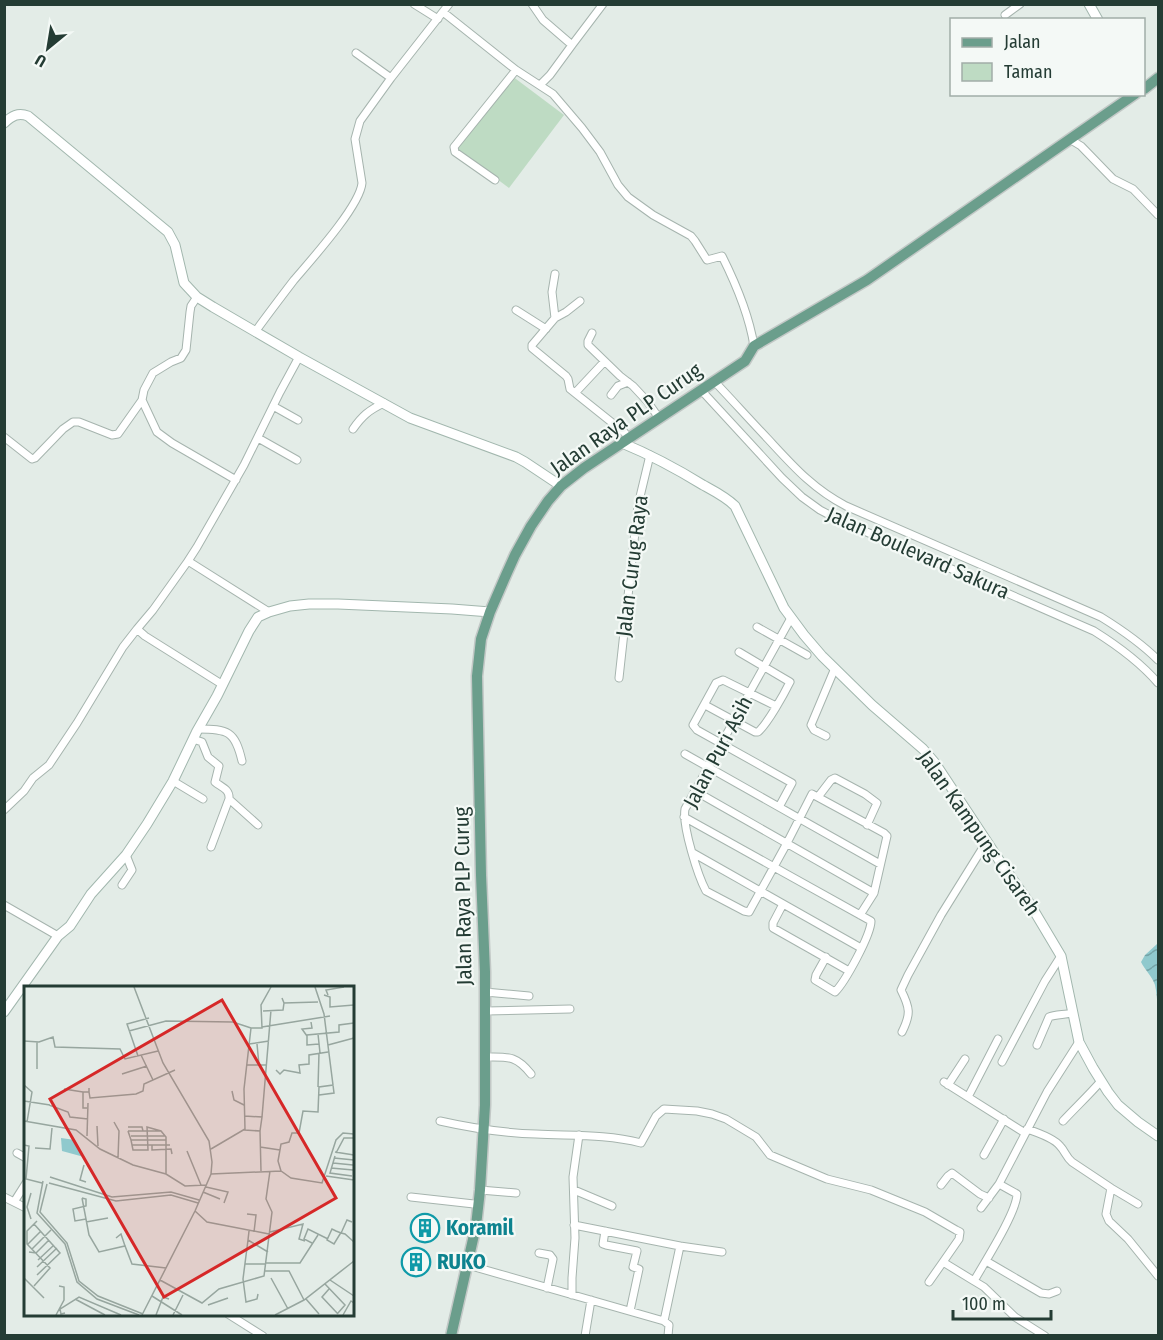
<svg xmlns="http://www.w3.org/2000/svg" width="1163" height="1340" font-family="'Fira Sans Condensed',sans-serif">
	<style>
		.green { fill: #bedbc3 }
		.water { fill: url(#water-waves) }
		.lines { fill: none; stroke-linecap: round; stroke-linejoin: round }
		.street-casing { stroke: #a6b4ae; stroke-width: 9 }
		.secondary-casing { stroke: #a2b7ae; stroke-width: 11 }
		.primary-casing { stroke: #c2c8c6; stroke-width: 13 }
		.street { stroke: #fff; stroke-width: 7 }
		.secondary { stroke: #fff; stroke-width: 9 }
		.primary { stroke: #6b9e8c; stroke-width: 10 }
		.labels { text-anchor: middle; stroke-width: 4.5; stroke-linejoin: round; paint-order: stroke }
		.street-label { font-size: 21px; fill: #243c34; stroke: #f4f9f6 }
		.culture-label { font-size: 21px; font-weight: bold; fill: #0d838f; stroke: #f4f9f6; text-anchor: start }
		.inset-road { fill: none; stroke: #97a69f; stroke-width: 1.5 }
		.view { fill: #d62828; fill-opacity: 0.15; stroke: #d62828; stroke-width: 3 }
		.inset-edge { fill: none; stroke: #243c34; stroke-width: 3 }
	</style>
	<defs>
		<pattern id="water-waves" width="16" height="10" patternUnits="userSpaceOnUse" patternTransform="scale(1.5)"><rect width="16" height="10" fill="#90c9cd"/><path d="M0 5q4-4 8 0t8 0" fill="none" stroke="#75a4a7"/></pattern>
	</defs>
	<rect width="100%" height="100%" fill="#e3ece7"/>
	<path class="green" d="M512,76L564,115L509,188L457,149Z"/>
	<path class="water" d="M1157,944L1158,945V1011C1157,1003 1157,993 1155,985C1152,976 1145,970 1141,962L1145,955Z"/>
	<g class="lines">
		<g class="street-casing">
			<path id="street" d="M414,4L438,19
				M532,4L543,20L572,45L550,75L540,85
				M443,12L516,70L553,94L582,128L600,152L618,185L628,197L653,215L691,236L695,241L707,260L722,256C736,284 749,314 754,346
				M1005,15L1020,4
				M572,45L603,4
				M356,53L391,78
				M1071,140L1081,146L1113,179L1133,189L1158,215
				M495,180L455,152L454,147L516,70
				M555,274L552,292L555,318
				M580,301L566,312L555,318L532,345V348L566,376L568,379L570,389L625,433L628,439
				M516,310L546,329
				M255,332C268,314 281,297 294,280C311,260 360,206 362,183L355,139L360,121L391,78L449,4
				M592,333L588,341V345L620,376L633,386L647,401L659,418
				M714,381C732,400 750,420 768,439C793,466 813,489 846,506L1101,617C1122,630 1141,643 1158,660
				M701,390L782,478L802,497L820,510L839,520L1094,631C1118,646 1140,662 1158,683
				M575,393L604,362
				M611,395L618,386L628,382
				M142,400L157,432L172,443L236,480
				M273,406L298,420
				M353,429C362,416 369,410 384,403
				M4,437L32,459L35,458L63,429L73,422H79L112,435L118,434L142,400L144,390L153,373L171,362L181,358L186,350L190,312L191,306L197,297
				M258,438L297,460
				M188,561L153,610L137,629L145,636L223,685
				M269,612L188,561L197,547L244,465L280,392L299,357
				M791,618L685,809C682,826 698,876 706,891L744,911L749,912L787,843L812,794L884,833L887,836L874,893
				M757,627L807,655
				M619,678L638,505L650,455
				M705,705L755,732H758C768,723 784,694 790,682L739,652
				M776,706L723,680L716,683L693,725L697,730L792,783L779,807
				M198,729C228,729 235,731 242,761
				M826,736L814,730L811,725L835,668
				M193,739L202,742L208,757L219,766L215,782C221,787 230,789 229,799L211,847
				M685,754L880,864
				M173,781L203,799
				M695,791L874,893L860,915
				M818,797L831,780L835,778L865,794L877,803L867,825
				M229,799L258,825
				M4,810L24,791L33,778L49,765L77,723L123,647L137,629
				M684,817L871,921C871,935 845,982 835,992L815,980L816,975L826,957
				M693,853L861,948
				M122,885L132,870L126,855
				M783,904L773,923V928L849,971
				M4,905L58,936
				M485,992L529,996
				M486,1011L570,1009
				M902,1032C911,1014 910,1008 901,990L908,975L941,915L987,841
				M1037,1045L1049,1017C1055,1014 1065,1015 1072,1013
				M486,1057C508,1057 516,1055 531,1074
				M1002,1062L1045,981L1061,956
				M944,1082L1025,1133
				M948,1085L965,1059
				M968,1097L998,1039
				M440,1121C471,1128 503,1133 536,1134C571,1136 606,1134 641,1143L656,1116L664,1109L697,1111L712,1114L726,1119L756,1137L770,1155L827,1179L871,1190L925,1212L956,1230L960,1232L959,1239L943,1262
				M1063,1121C1076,1107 1089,1095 1101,1081
				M1027,1129C1036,1132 1054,1138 1060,1146C1065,1151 1066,1157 1072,1162L1111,1188L1106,1214L1109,1221L1128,1239L1158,1276
				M17,1153L26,1158
				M984,1155L1004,1119
				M941,1185L948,1176L952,1173L980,1194L989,1198
				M1111,1188L1138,1204
				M480,1190L516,1193
				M574,1190L612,1206
				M4,1197L26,1208
				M411,1197L474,1204L478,1206
				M14,1202L26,1183
				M981,1208L999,1184L1047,1092L1079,1042
				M574,1225L680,1246L722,1252
				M605,1231L603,1244L606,1245L637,1251L633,1267L639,1269L630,1311
				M539,1253L550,1255L553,1259L547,1288
				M986,1261L1041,1293L1049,1294L1057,1291
				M468,1265L664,1321L669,1325L668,1336
				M974,1281L984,1287L1015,1317L1045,1336
				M929,1282L943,1262L974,1281C984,1263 1017,1212 1017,1194L999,1184
				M572,1295V1278L575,1238L573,1177L579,1135
				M228,1314L263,1336
				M664,1321L680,1246
				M585,1336L591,1300"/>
		</g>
		<g class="secondary-casing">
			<path id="secondary" d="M1089,4L1098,20
				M4,123C12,116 18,112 28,116L168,232L175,245L184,283L197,297L213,307L299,357L410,418L516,457L525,462L561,486
				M622,443C651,455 677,469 703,485C714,491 726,497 735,506L784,608L804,635L822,656L872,705L923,749L935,763L1001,863L1030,904L1061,956L1079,1042L1093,1068L1108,1092L1118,1105L1138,1122L1158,1136
				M4,1012L58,936L70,926L91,894L126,855L147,824L173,781L197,731L217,696L249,631L258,617L269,612L290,606L309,604H338L452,609L490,612"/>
		</g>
		<g class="primary-casing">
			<path id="primary" d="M1144,89L1158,78
				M451,1336L476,1226L480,1190L485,1105V972L481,875L477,676L481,639L490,612L506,575L515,555L531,526L548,501L561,486L584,468L745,361L754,346L867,280L1135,94"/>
		</g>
		<use href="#street" class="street"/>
		<use href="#secondary" class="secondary"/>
		<use href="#primary" class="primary"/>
	</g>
	<defs>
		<g id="building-ring" transform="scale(1.5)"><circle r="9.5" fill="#f4f9f6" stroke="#0f9aa8" stroke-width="1.5"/><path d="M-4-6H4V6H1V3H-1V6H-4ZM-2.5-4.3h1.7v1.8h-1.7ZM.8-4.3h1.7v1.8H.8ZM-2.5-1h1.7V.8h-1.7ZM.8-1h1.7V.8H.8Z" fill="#0f9aa8"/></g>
	</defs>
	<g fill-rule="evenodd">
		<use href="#building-ring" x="425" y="1228"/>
		<use href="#building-ring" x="416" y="1262"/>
	</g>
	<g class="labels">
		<g class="street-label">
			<text transform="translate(626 419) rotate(-35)" y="7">Jalan Raya PLP Curug</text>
			<text transform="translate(918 553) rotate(24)" y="7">Jalan Boulevard Sakura</text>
			<text transform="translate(632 566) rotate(-83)" y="7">Jalan Curug Raya</text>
			<text transform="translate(718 752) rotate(-62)" y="7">Jalan Puri Asih</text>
			<text transform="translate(979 833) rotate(55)" y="7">Jalan Kampung Cisareh</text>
			<text transform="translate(463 896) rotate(-91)" y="7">Jalan Raya PLP Curug</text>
		</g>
		<g class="culture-label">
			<text x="446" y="1235">Koramil</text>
			<text x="437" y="1269">RUKO</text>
		</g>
	</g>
	<g transform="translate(24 986)">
		<rect width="330" height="330" fill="#e3ece7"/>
		<path d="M37,152L51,154L60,171L38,165Z" fill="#90c9cd"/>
		<path class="inset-road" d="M110,1L139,77L185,155L188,176L187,188L171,225L118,329M300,9L306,11V21L330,19M304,9L302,4L320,1M258,12L260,17L294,16M239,25L259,24L260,17M238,41L306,30M105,45L142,35L209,36L227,42M294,48L296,67M283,50L278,43L288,42L287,36M0,55L15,56L29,51L31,61L96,63L101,73L134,65M225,58L245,55M233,58L235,79M295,58L283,59V49L315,46V39L330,37M304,59L330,52M117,69L129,94M114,70L103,38L125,32M223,79H243M13,83V56M252,84L256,88L260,84L276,87L275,79L285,78V69L304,66M98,88L123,80M0,99L8,106L3,136M294,101L295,67M40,103L59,106M208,105L210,114L220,119M65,106L66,112L112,108L119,105L120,98L151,84M295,109L310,107L309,99M0,115L26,119M25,119L44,126L46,131L64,133M63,122H59V106H65V102M220,130L238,131L236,145M238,131L247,24M0,135L52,144L76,163L109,179L142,188L161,200L182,199M90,136L95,145L94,172M73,140L74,160M104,141H118L119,145M220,144L236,145L237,185M104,145L107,154H142M104,145H136M63,150L64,117M107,150H141M107,154L109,164H124L123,141L137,145L142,151V188M0,159L5,160L2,193L18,197M108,159H146M128,159V164L147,163L148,168M236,161L256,164M11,162L26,163L28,142M187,163L221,143L220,103L227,42H238L237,19L247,1M163,165L177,199M311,166L330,169M312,167L320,152H330M311,170L306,187L328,190M310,172L330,174M309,177L329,179M60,179L56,194L62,196M307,182L329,184M257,185L254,175L257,158L265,156L268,147H275L279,125L294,126L295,101L309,99L300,28L291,1M187,188L257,185L267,192L298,197L312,154L319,147L330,148M302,190L330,194M26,191L88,211L147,206L175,214M19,195L13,227L41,258L53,296L73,313L115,329M25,197L92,215L147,209L174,217M23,198L16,226L43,257L55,295L74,310L119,328M182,201L204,206L200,217M179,206L196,213M7,207L3,221L7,233M58,212L65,249L75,266L101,260L108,278L142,282M58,212L62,213V220L49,223L51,235L62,233M171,225L183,236L245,248M223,228L232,229L230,246M62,236L84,232M328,236L323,234L318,245L317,247L316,248L310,258L303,254L308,243L312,245L317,247L321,248L330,256M10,238L36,267L13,289M225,245L224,254L244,266M246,246L279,238L275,253L281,255M92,252L97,248L101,260M224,254L219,293L222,316L233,313L234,308M288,257L280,253L284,243L304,253M4,258L17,245M8,263L27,244M5,266L12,267L25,254M14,274L30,259M242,277H276L294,249M221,278H242M13,281L33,262M241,285H265L280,314M0,292L20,312M247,292L264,323M136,294L178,317L195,303L240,290L248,226L242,213L246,185M306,294L330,310M301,298L321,319L314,327M10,300L26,282L3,258V245L13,235M305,303L298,311L314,328M128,310L158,329M51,313L81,329M282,313L295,328M184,319L204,312M41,327L37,328L36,323L55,311L97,329M32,329L40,314V301L35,300M132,329L139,311L145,313M149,329L159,309M251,329L280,314L330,275M319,329L327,315L330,317"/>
		<path class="view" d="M198,14L312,212L140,311L26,113Z"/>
		<rect width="330" height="330" class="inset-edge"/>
	</g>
	<rect width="1163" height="1340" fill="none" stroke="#243c34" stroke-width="12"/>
	<rect x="950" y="18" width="195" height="78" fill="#f4f9f6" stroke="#a1ada8" stroke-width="1.5"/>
	<rect x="962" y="38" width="30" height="9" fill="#6b9e8c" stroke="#a1ada8" stroke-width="1.5"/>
	<text x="1004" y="48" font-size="18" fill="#243c34">Jalan</text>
	<rect x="962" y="63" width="30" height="18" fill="#bedbc3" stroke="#a1ada8" stroke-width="1.5"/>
	<text x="1004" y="78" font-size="18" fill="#243c34">Taman</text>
	<g transform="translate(48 48) rotate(210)" stroke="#f4f9f6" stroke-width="4.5" paint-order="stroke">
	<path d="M0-4.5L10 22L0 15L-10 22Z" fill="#243c34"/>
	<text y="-9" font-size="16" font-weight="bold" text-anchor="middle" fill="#243c34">U</text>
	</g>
	<path d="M953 1310v9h98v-9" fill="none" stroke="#243c34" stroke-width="3"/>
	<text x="962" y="1310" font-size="18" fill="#243c34" stroke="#f4f9f6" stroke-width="4.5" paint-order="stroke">100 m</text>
</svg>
